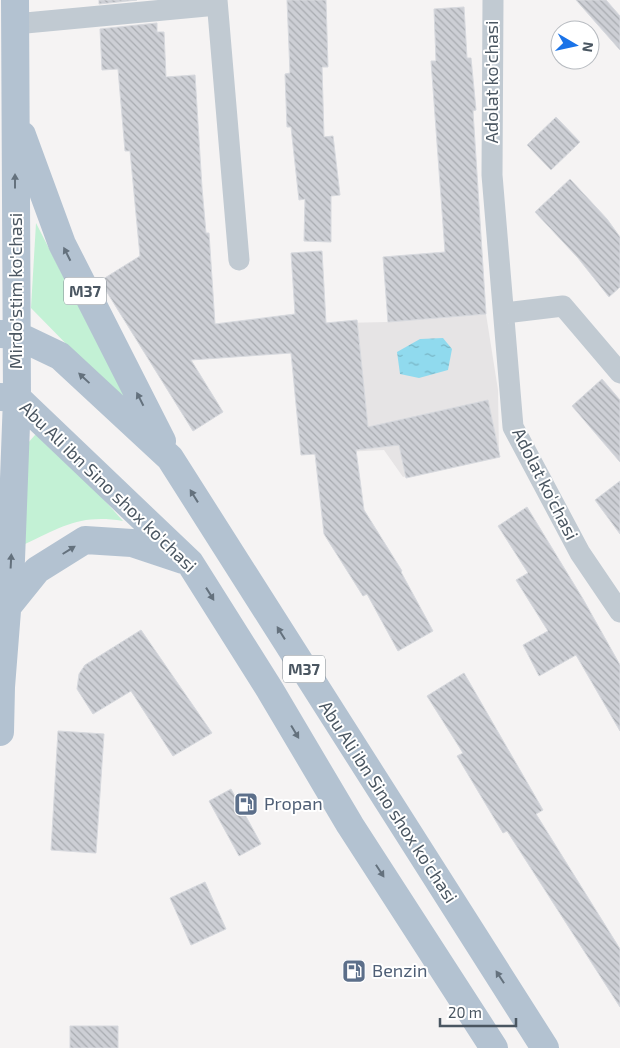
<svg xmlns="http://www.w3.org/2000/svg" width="620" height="1048" font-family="'Exo 2',sans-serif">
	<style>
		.education { fill: #e6e4e5 }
		.green { fill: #c3f1d5 }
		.water { fill: url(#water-ripples) }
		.building { fill: url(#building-back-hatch); stroke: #d7d9de }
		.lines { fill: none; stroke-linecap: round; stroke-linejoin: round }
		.street { stroke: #c1cad2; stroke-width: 21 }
		.primary { stroke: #b3c2d1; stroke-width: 28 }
		.oneway { fill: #64717d }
		.labels { text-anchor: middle; stroke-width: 4; stroke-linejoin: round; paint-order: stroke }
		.shield { fill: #fff; stroke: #808990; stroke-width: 1 }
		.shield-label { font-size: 16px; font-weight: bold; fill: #4a5661 }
		.street-label { font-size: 18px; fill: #4a5661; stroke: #fff }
		.service-label { font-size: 18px; fill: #4e5e75; stroke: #fff; text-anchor: start }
	</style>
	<defs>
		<pattern id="water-ripples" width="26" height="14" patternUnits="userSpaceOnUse" patternTransform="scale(1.25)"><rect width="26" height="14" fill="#90daee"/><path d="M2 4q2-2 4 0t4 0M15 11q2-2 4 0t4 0" fill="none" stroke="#78b4c4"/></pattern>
		<pattern id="building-back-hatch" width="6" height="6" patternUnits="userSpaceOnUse" patternTransform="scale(1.25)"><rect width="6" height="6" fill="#cdcfd5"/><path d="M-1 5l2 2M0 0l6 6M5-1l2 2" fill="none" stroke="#a8abb0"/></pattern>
	</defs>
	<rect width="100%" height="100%" fill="#f5f3f3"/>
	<path class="education" d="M486,314L498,390L499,454L403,477L384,450L304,454L294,324L388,322Z"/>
	<path class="green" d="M36,223L132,411L31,308Z
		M41,434L47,436L123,521C80,514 62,527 25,544L28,443L35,435Z"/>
	<path class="water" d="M443,338L452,349L448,370L419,378L400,374L397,352L420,339Z"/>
	<path class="building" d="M99,0H137L99,4Z
		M287,0H326L328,67H322L324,137L333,136L340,195L331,196V242L304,241L305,199L299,200L291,127H287L285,74L290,73Z
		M576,0H606L620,16V50Z
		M464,7L467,58H471L476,110L473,111L486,314L388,322L383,257L445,252L431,61H436L434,9Z
		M157,23V32H164L166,77L195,75L202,188L206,233H209L215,324L295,314L291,253L322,251L326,323L357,320L368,427L488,400L500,457L406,478L399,445L356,450L364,510L402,571L401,572L433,631L398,651L367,594L363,596L324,534L315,454L301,455L291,353L191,360L223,412L193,431L100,281L140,256L130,151H125L118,69L102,70L100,29Z
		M556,117L580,142L551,170L527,145Z
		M570,179L607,219L620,237V287L609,297L578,258L535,212Z
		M602,379L620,400V462L572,406Z
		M620,481V534L595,500Z
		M527,507L583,599L620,665V731L576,655L539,676L523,645L548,631L516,580L528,573L498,526Z
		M141,630L212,733L173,756L131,691L93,714L77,689L79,674L85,665Z
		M464,673L543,810L536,814L620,949V1007L507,831L503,833L457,756L463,753L427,696Z
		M58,731L104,734L96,853L51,850Z
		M231,789L261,844L239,856L209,801Z
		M205,882L226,929L191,945L170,898Z
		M70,1026H118V1048H70Z"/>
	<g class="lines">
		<path class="street" d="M217,0L239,260
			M493,0L492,175L513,427L580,553L620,612
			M15,24L217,5
			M505,313L563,306L620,373"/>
		<path class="primary" d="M22,135L62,244L162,441
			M0,334L16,335L60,356L170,458L545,1048
			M0,397L17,398L190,563L270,690L350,825L494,1048
			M8,606L37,570L85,540L132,543L183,560
			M0,732L1,687L11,560L17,398L15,0"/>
	</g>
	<defs><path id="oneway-solid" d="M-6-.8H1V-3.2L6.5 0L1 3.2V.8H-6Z" transform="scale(1.25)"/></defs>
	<g class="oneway">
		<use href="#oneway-solid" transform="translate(15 181) rotate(-90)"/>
		<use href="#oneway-solid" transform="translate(67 254) rotate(-117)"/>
		<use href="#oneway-solid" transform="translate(84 378) rotate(-137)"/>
		<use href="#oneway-solid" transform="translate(140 399) rotate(-117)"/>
		<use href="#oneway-solid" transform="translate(194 496) rotate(-122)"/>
		<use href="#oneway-solid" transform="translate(69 550) rotate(-32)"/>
		<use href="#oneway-solid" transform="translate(11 561) rotate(-87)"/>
		<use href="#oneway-solid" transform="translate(210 594) rotate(58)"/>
		<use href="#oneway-solid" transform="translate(281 633) rotate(-122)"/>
		<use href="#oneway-solid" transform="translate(295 732) rotate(59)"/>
		<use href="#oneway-solid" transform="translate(380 871) rotate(57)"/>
		<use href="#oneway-solid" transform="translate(500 977) rotate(-123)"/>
	</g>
	<defs>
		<g id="fuel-square" transform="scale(1.25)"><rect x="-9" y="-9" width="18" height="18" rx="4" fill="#5c6f8a" stroke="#fff"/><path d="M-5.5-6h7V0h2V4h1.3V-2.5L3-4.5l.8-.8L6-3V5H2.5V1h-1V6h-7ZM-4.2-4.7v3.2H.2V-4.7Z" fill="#fff"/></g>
	</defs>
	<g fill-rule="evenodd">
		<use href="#fuel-square" x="246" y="804"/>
		<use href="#fuel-square" x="354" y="971"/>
	</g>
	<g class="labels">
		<g class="shield">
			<rect x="64" y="277.5" width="42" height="27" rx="4"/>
			<rect x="283" y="655.5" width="42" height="27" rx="4"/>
		</g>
		<g class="shield-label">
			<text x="85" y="297">M37</text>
			<text x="304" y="675">M37</text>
		</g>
		<g class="street-label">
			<text transform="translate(492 82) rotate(-90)" y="6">Adolat ko'chasi</text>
			<text transform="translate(16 291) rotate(-90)" y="6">Mirdo'stim ko'chasi</text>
			<text transform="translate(545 484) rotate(63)" y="6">Adolat ko'chasi</text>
			<text transform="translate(108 487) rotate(44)" y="6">Abu Ali ibn Sino shox ko'chasi</text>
			<text transform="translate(388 802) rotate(57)" y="6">Abu Ali ibn Sino shox ko'chasi</text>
		</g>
		<g class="service-label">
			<text x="264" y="810">Propan</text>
			<text x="372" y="977">Benzin</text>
		</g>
	</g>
	<g transform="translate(575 45) rotate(99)"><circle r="24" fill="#ffffff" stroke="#b7bbc0"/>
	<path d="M0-4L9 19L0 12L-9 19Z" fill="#1a73e8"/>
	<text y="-8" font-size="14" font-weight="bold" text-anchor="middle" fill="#4a5661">N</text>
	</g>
	<path d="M440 1018v8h76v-8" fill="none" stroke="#4a5661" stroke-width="2.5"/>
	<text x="448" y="1018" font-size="15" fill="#4a5661" stroke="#ffffff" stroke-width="4" paint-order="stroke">20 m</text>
</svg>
